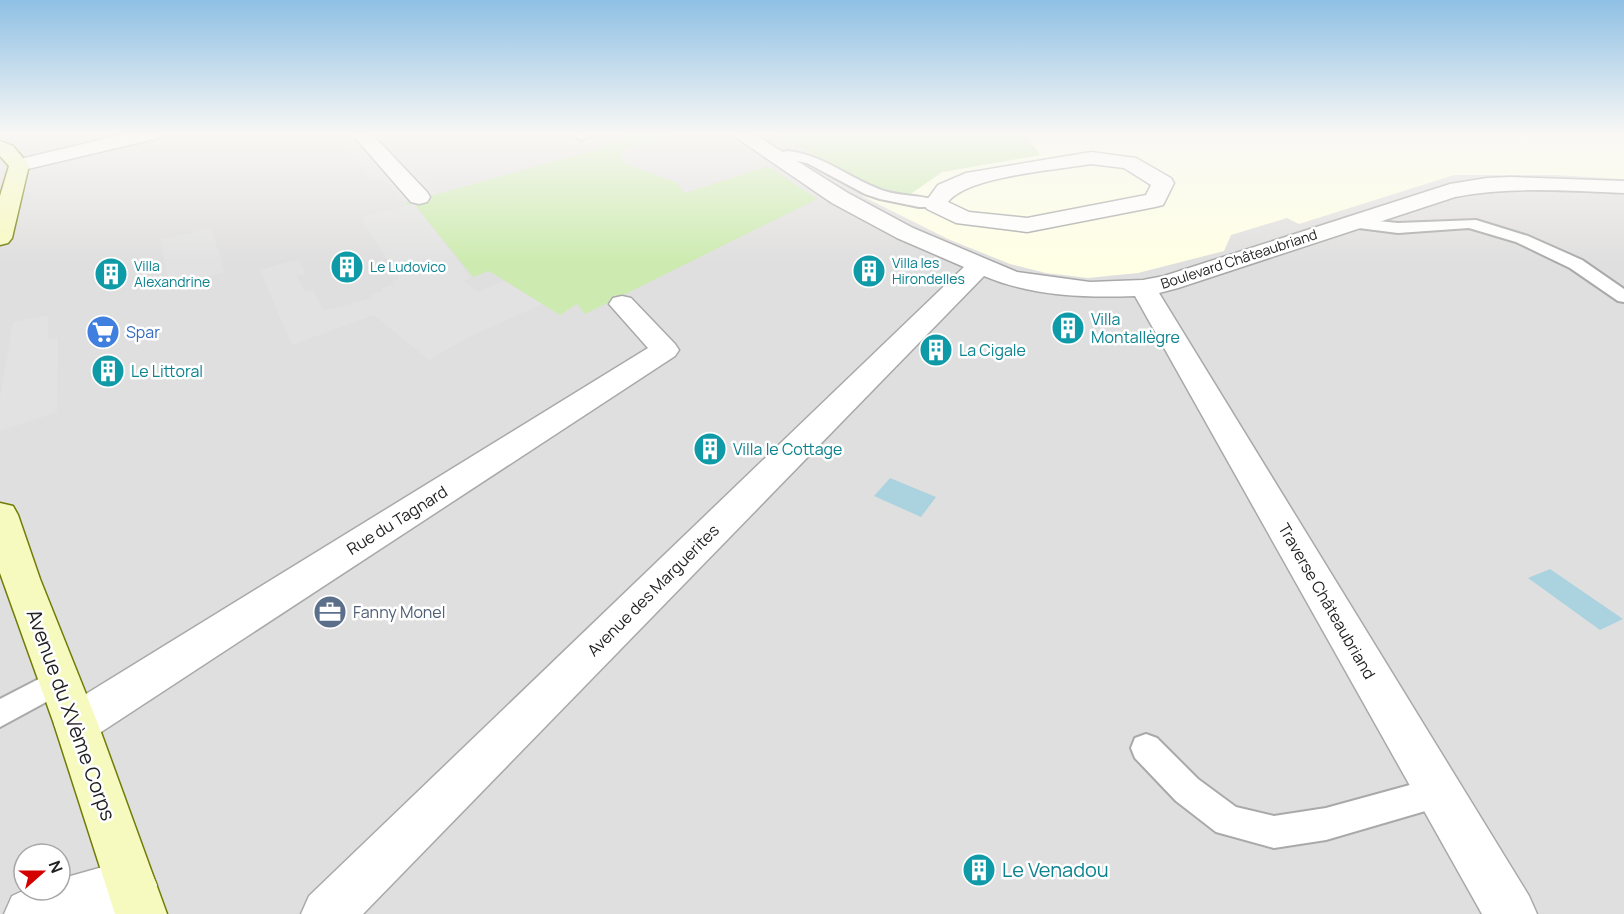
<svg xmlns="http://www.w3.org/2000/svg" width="1624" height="914" font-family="Manrope,sans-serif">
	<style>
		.residential { fill: #e0dfdf; fill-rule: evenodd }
		.education { fill: #ffffe5 }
		.grass { fill: #cdebb0 }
		.parking { fill: #e2e2e2 }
		.water { fill: #aad3df }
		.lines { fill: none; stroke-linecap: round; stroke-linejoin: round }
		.service-casing { stroke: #a9a9a9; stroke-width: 4 }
		.minor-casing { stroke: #a9a9a9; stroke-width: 3 }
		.secondary-casing { stroke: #707d05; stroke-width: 3 }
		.service { fill: #fff; fill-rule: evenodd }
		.minor { fill: #fff; fill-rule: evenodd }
		.secondary { fill: #f7fabf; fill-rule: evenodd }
		.labels { text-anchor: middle; stroke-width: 5; stroke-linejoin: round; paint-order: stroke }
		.far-street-label { font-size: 14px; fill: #222; stroke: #fff }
		.far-culture-label { font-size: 14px; fill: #0d838f; stroke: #fff; text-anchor: start }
		.culture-label { font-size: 16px; fill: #0d838f; stroke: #fff; text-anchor: start }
		.shop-label { font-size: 16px; fill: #366cbe; stroke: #fff; text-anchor: start }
		.street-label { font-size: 16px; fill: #222; stroke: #fff }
		.service-label { font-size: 16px; fill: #4e5e75; stroke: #fff; text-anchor: start }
		.near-street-label { font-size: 20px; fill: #222; stroke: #fff }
		.near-culture-label { font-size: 20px; fill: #0d838f; stroke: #fff; text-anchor: start }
	</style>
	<rect width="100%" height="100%" fill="#f2efe9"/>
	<path class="residential" d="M0,134H1624V914H0ZM24,854H60V890H24Z"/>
	<path class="education" d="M1025,134H1624V179L1556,175H1454L1299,224L1287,218L1231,235L1224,251L1138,273L1088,278L1046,273L1010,264L948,239L862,196L882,189L909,195L942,172L1040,155Z"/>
	<path class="grass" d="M628,134H679L624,149L620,161L677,183L685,193L768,166L817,199L585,314L577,304L560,315L489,271L473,277L414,204L407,205L405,203L591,151Z
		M774,134H1025L1040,155L942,172L909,195L868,184Z"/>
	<path class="parking" d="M341,134H377L438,194L405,203L381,177L370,178L349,149L352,147Z
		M414,204L471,278L464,281L478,292L504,281L542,304L467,338L429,360L374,315L292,345L260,270L299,259L305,274L297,276L304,291L313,289L323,311L371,298L370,295L383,291L382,288L393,285L392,281L399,279L361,217Z
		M211,228L225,272L170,286L160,240Z
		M48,315V339L57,337L58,341L57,412L0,431V398L13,322Z"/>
	<path class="water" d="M890,478L936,497L921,517L874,496Z
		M1550,569L1623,619L1600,630L1528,578Z"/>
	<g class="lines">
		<g class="service-casing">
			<path id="service" d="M572,134H586L588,136L581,140Z
				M788,151C826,155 853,182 888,192C901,196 936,196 943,204L940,207H919L880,199L865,194L807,163L788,159L776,161L769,157L771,154Z
				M1349,218L1398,223L1476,220L1528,236L1582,260L1624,289V302L1618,301L1570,268L1516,242L1469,228L1398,233L1343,226L1341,223L1343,220Z
				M60,668L70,671L74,680L70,689L0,727V699Z
				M1146,734L1157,738L1198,779L1236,807L1274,816L1326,808L1439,777L1450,781L1455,792L1450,803L1439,807L1326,840L1274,848L1216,832L1176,801L1135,758L1131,748L1135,738Z"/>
		</g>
		<g class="minor-casing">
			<path id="minor" d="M125,134H161L159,138L19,171L12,169L9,165L12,161Z
				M352,134H372L427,192L430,197L427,202L419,204L411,202Z
				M731,134H754L848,193L913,228L1017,272L1090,282L1143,280L1164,276L1450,184L1487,178L1511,177L1624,181V193C1567,191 1511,186 1455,197L1178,288L1159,293L1529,896L1537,914H1482L1135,296C1084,298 1031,296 984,276L363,914H301L309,896L964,267L897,238L832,203Z
				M1091,152L1136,158L1171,178L1174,183L1163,205L1155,207L1027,232L956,223L927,209L924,204L938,185L966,173ZM1091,164L1124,168L1151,185L1146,195L1027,218L969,212L948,202C968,176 1057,170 1091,164Z
				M622,296L631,298L675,344L679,350L675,356L92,738L76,743L60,738L54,724L60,710L648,348L609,304L613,298Z
				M131,859L149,867L157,885L149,903L119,914H4L12,896L25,890H60V879Z"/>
		</g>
		<g class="secondary-casing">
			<path id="secondary" d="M0,141L13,146L29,165L12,238L8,243L0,245V196L9,166L0,156Z
				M0,503L13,506L18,515L40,579L98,724L167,914H115L54,724L0,573Z"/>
		</g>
		<use href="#service" class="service"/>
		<use href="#minor" class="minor"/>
		<use href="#secondary" class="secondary"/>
	</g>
	<linearGradient id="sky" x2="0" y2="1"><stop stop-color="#8fc0e4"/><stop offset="0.51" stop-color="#f9f8f5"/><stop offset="1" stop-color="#f9f8f5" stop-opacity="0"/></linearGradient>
	<rect width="1624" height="262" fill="url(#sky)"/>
	<defs>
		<g id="building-disc" transform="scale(1.725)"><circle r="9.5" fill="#0f9aa8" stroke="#fff"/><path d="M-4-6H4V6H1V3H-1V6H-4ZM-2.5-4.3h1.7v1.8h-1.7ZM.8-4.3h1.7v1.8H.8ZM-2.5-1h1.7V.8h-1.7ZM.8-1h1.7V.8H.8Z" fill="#fff"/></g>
		<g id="supermarket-disc" transform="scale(1.725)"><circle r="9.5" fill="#3f7fe0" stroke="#fff"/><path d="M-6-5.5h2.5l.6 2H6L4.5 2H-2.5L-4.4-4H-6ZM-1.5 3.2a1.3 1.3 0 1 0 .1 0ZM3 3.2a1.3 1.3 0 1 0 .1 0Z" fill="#fff"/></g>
		<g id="office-disc" transform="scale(1.725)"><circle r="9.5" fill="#5c6f8a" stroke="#fff"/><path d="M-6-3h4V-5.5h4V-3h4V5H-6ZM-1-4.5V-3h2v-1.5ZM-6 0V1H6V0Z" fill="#fff"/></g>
	</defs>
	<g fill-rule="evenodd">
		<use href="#building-disc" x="347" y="267"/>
		<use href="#building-disc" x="869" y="271"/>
		<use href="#building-disc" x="111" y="274"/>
		<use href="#building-disc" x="1068" y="328"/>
		<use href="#supermarket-disc" x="103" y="332"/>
		<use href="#building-disc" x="936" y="350"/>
		<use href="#building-disc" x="108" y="371"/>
		<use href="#building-disc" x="710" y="449"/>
		<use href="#office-disc" x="330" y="612"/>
		<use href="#building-disc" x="979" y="870"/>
	</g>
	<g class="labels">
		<g class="far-street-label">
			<text transform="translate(1239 259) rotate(-18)" y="5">Boulevard Châteaubriand</text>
		</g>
		<g class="far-culture-label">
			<text x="892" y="268">Villa les<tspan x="892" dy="16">Hirondelles</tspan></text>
			<text x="134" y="271">Villa<tspan x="134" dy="16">Alexandrine</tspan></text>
			<text x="370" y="272">Le Ludovico</text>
		</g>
		<g class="culture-label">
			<text x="1091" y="325">Villa<tspan x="1091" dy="18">Montallègre</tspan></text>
			<text x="959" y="356">La Cigale</text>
			<text x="131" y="377">Le Littoral</text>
			<text x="733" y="455">Villa le Cottage</text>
		</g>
		<g class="shop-label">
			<text x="126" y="338">Spar</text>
		</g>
		<g class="street-label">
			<text transform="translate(397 520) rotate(-32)" y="6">Rue du Tagnard</text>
			<text transform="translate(653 590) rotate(-45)" y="6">Avenue des Marguerites</text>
			<text transform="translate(1327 601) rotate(60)" y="6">Traverse Châteaubriand</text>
		</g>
		<g class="service-label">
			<text x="353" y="618">Fanny Monel</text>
		</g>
		<g class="near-street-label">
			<text transform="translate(71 715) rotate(70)" y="7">Avenue du XVème Corps</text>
		</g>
		<g class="near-culture-label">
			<text x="1002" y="877">Le Venadou</text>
		</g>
	</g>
	<g transform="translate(42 872) rotate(69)"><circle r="28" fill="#ffffff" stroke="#a7a7a7" stroke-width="1.5"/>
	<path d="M0-4.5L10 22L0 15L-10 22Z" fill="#d40000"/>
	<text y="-9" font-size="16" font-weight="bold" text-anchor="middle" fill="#222222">N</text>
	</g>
</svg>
